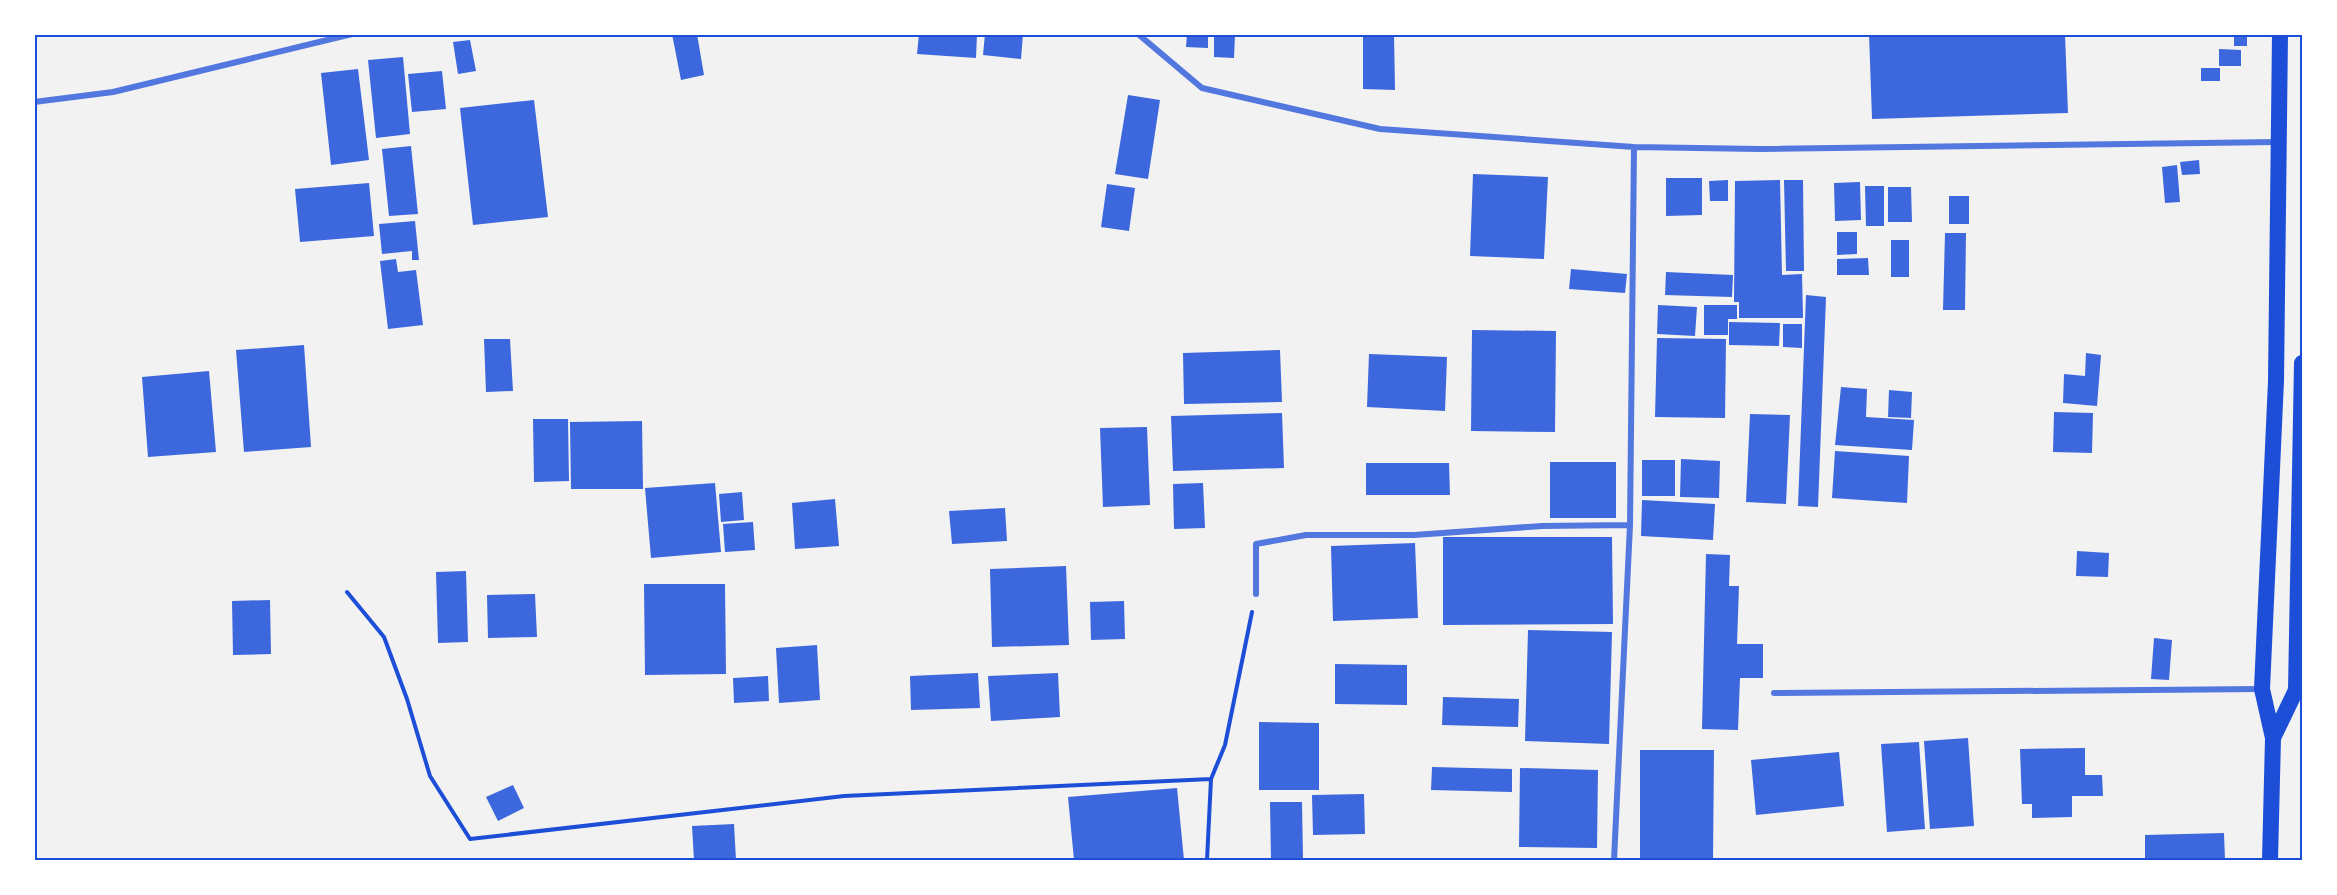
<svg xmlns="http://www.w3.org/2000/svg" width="2337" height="895" font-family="'Golos Text',sans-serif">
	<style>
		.building { fill: #3d67dc }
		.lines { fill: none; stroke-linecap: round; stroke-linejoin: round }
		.path { stroke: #1d4ed8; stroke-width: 4 }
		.minor { stroke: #5277de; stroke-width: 6 }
		.trunk { stroke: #1d4ed8; stroke-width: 16 }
		.neatline { fill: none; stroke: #1d4ed8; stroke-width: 2 }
	</style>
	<rect width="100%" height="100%" fill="#f2f2f2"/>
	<path class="building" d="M672,34H697L704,75L681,80Z
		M919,34H977L976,58L917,54Z
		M985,34H1023L1021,59L983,55Z
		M1187,34H1208V48L1186,47Z
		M1214,34H1235L1234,58L1214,57Z
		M1363,34H1394L1395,90L1363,89Z
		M1869,34H2065L2068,113L1872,119Z
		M2234,34H2247V46H2234Z
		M470,40L476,71L458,74L453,42Z
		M2219,49L2241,50V66H2219Z
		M403,57L410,134L376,138L368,60Z
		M2201,68H2220V81H2201Z
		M358,69L369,160L331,165L321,73Z
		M442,71L446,109L412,112L408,74Z
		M1128,95L1160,100L1148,179L1115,174Z
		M534,100L548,217L473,225L460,108Z
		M411,146L418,214L389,216L382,149Z
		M2199,160L2200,174L2182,175L2180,162Z
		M2177,165L2180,202L2165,203L2162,167Z
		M1473,174L1548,177L1544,259L1470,256Z
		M1666,178H1702V215L1666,216Z
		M1728,180V201H1710L1709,181Z
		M1780,180L1782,275L1802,274L1803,318H1739V302H1734L1735,181Z
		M1784,180H1803L1804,271H1786Z
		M1860,182L1861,220L1835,221L1834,183Z
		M369,183L374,236L300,242L295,189Z
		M1107,184L1135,188L1129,231L1101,227Z
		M1865,186H1884V226H1866Z
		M1888,187H1911L1912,222H1888Z
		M1949,196H1969V224H1949Z
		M415,221L419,260H412V251L382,254L379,224Z
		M1837,232H1857V254L1837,255Z
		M1945,233H1966L1965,310H1943Z
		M1891,240H1909V277H1891Z
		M1868,258L1869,275H1837V259Z
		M396,259L398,272L416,270L423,325L388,329L380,261Z
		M1571,269L1627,274L1625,293L1569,289Z
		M1666,272L1733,275L1732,297L1665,295Z
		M1806,295L1826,297L1818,507L1798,506Z
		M1658,305L1697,307L1695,336L1657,334Z
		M1704,305H1737V319H1728V335H1704Z
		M1729,322L1780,323L1779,346L1729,345Z
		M1783,324H1802V348L1783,347Z
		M1472,330L1556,331L1555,432L1471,431Z
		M1657,338L1726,339L1725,418L1655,417Z
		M484,339H510L513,391L486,392Z
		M304,345L311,447L244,452L236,350Z
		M1280,350L1282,402L1184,404L1183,353Z
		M2086,353L2101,355L2097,406L2063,403L2064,374L2085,376Z
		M1369,354L1447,357L1445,411L1367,407Z
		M209,371L216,452L148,457L142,377Z
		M1841,387L1867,389L1866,417L1914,420L1912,450L1835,445Z
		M1889,390L1912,392L1911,418L1888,417Z
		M2054,412L2093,413L2092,453L2053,452Z
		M1282,413L1284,468L1173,471L1171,416Z
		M1750,414L1790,415L1786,504L1746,502Z
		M533,419H568L569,481L534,482Z
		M642,421L643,489H571L570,422Z
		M1147,427L1150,505L1103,507L1100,428Z
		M1835,451L1909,456L1907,503L1832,498Z
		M1681,459L1720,461L1719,498L1680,497Z
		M1642,460H1675V496H1642Z
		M1550,462H1616V518H1550Z
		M1366,463H1449L1450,495H1366Z
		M715,483L721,552L651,558L645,488Z
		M1203,483L1205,528L1174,529L1173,484Z
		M742,492L744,520L721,522L719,494Z
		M835,499L839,546L795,549L792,503Z
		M1642,500L1715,504L1713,540L1641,536Z
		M1005,508L1007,541L952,544L949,511Z
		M753,522L755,550L725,552L723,524Z
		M1443,537H1612L1613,624L1443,625Z
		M1415,543L1418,618L1333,621L1331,546Z
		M2077,551L2109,553L2108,577L2076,576Z
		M1706,554L1730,555L1729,586H1739L1737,644H1763V678H1740L1738,730L1702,729Z
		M1066,566L1069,645L992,647L990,569Z
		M466,571L468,642L438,643L436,572Z
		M644,584H725L726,674L645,675Z
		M535,594L537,637L488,638L487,595Z
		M270,600L271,654L233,655L232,601Z
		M1124,601L1125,639L1091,640L1090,602Z
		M1528,630L1612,632L1609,744L1525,741Z
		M2154,638L2172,640L2169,680L2151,679Z
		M817,645L820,700L779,703L776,648Z
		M1335,664L1407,665V705L1335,704Z
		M978,673L980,708L911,710L910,676Z
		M1058,673L1060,717L991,721L988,676Z
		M768,676L769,701L734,703L733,678Z
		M1443,697L1519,699L1518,727L1442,725Z
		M1259,722L1319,723V790H1259Z
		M1968,738L1974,826L1930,829L1924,741Z
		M1919,742L1925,829L1887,832L1881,744Z
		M2085,748V775H2102L2103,796H2072V817L2032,818V804H2022L2020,749Z
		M1640,750H1714L1713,860H1640Z
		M1839,752L1844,806L1756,815L1751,760Z
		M1432,767L1512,769V792L1431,790Z
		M1520,768L1598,770L1597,848L1519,847Z
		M513,785L524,808L498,821L486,797Z
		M1177,788L1184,860H1074L1068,797Z
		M1364,794L1365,834L1313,835L1312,795Z
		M1270,802H1302L1303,859L1271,860Z
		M734,824L736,860H694L692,826Z
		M2224,833L2225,860H2145V835Z"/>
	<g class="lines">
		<path class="path" d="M347,592L384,637L407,699L430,776L470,839L844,796L1211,779
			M1207,860L1211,779L1225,745L1252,612"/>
		<path class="minor" d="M1138,34L1202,88L1380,129L1634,147L1759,149L2277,142
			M34,102L113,92L352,34
			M1256,594V544L1306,535H1414L1542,526L1630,525
			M1774,693L2261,689
			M1614,860L1630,525L1634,147"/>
		<path class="trunk" d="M2273,738L2296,690L2302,363
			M2270,860L2273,738L2262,689L2276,381L2280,34"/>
	</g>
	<rect width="2337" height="895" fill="none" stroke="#ffffff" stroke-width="72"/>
	<rect x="36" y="36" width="2265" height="823" class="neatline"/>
</svg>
